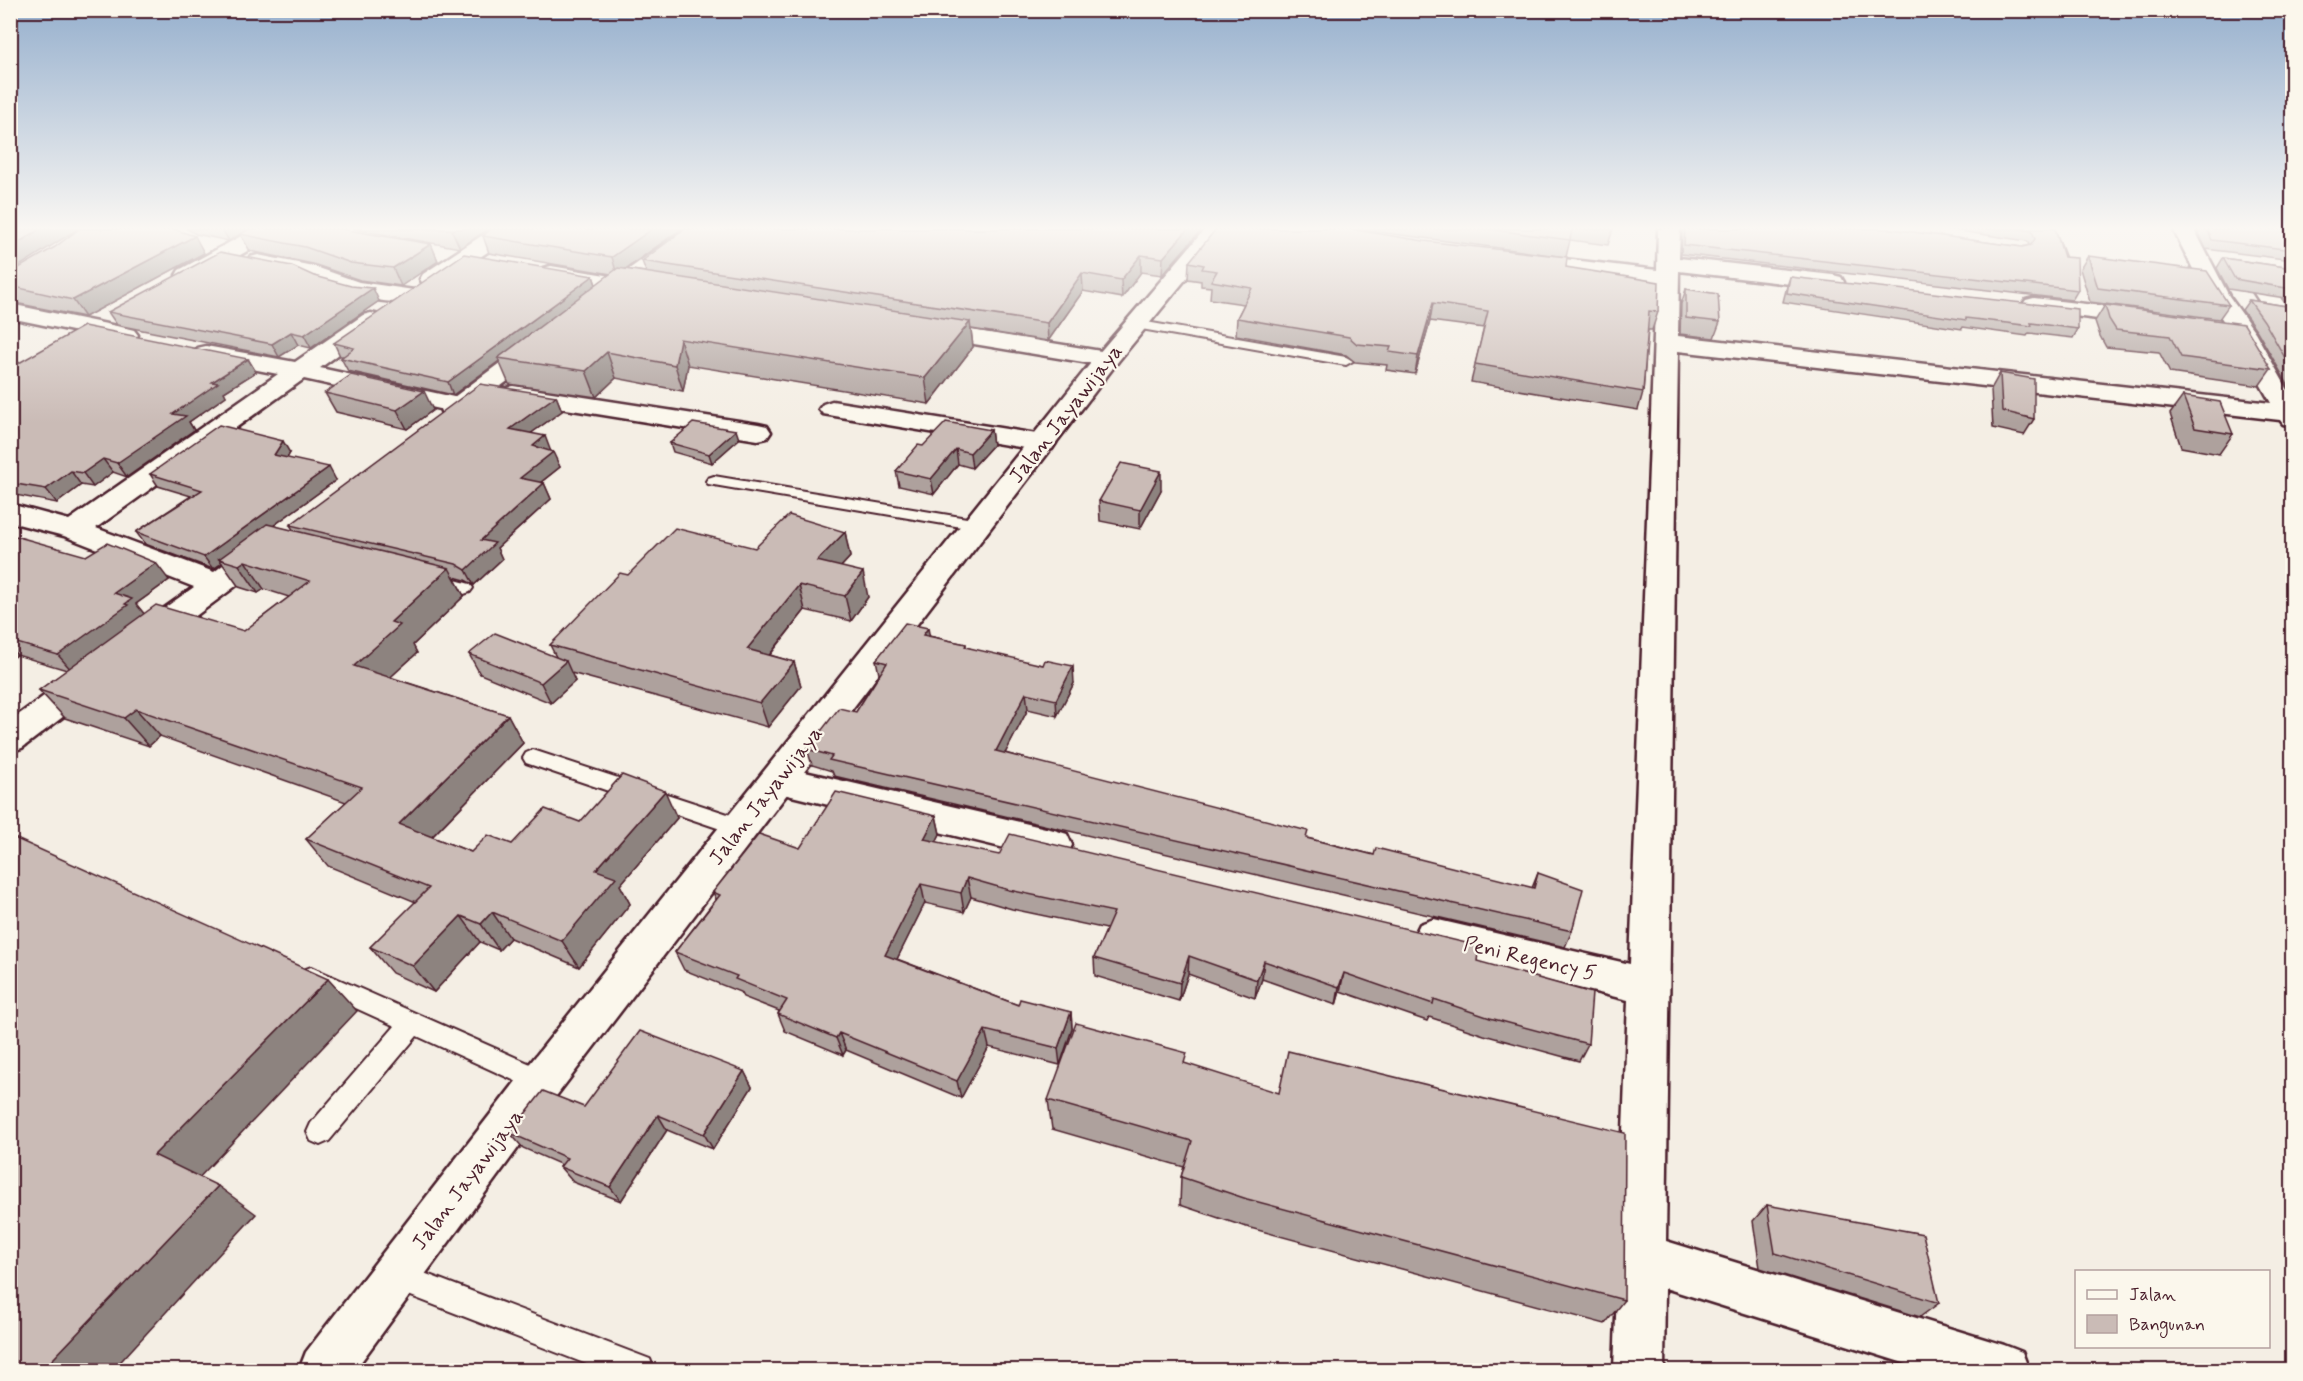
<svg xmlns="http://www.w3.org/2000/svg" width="2303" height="1381" viewBox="0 0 2303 1381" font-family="Mynerve,sans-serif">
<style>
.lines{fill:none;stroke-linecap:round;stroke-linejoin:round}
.service-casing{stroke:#4a1f2b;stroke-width:4}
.minor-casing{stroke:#4a1f2b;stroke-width:5}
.secondary-casing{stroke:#4a1f2b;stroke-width:5}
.service{fill:#fbf7ec;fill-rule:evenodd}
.minor{fill:#fbf7ec;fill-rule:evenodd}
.secondary{fill:#fbf7ec;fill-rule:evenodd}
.wall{fill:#aea19d;stroke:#4a1f2b;stroke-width:1.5}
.shaded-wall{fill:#8d837f;stroke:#4a1f2b;stroke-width:1.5}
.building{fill:#cabbb6;stroke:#4a1f2b;stroke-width:1.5}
.labels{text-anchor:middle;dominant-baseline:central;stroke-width:4.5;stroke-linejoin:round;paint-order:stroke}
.street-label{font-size:21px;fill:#4a1f2b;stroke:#fbf7ec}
</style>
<rect width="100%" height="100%" fill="#f4eee4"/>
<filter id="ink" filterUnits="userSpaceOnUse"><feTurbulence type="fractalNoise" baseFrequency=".0167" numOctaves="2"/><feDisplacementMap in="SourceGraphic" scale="12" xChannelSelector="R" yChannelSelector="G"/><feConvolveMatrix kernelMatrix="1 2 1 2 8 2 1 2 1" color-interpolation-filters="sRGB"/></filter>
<g filter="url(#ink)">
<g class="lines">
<defs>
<g id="service">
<polygon points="1135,320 1346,357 1353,361 1346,365 1130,327 1128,324"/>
<polygon points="714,476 979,520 985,521 988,525 985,529 979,530 708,484 706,481 708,478"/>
<polygon points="433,574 470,584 473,588 470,592 464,594 427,584 424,580 427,576"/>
<polygon points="533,750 749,821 752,827 749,833 741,836 526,763 523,758 526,753"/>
<polygon points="311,967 551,1073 555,1081 551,1089 542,1093 533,1089 417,1036 329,1141 320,1145 311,1141 307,1132 311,1123 395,1026 303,984 299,977 303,970"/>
<polygon points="395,1262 650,1359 654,1370 602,1370 385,1286 381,1276 385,1266"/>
</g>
<g id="minor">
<polygon points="254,229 280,229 278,234 195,280 187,282 179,280 176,275 179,270"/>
<polygon points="492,229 517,229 515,234 439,284 431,286 423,284 420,279 423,274"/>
<polygon points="685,229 709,229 630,289 622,291 551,280 543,278 540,273 543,268 551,266 618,277"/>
<polygon points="1658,229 1680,229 1679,258 1833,275 1841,277 1844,282 1841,287 1833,289 1679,271 1678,336 2271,403 2231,332 2207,297 2173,229 2194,229 2229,296 2255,332 2292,397 2292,426 2283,424 2280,420 1678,351 1666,1241 2004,1345 2022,1352 2029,1370 1926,1370 1665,1288 1664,1370 1614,1370 1628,1000 1434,953 1420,948 1414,936 1420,924 1434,919 1630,964 1656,283 1522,268 1514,266 1511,261 1514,256 1522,254 1657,270"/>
<path d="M 258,255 L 313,266 L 359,282 L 414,290 L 417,295 L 414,300 C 382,308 331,288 301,277 C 285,272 267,271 250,267 L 247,262 L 250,257 Z"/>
<polygon points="2261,280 2292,284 2292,298 2279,296 2285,305 2281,310 2273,312 2265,310 2250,287 2253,282"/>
<polygon points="2034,298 2146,311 2154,313 2158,318 2154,323 2146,325 2026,310 2022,305 2026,300"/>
<polygon points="10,304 126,328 134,330 138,335 134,340 126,342 10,318"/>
<path d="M 371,313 L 379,315 L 383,320 L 379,325 L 320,368 L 454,397 L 531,340 L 540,338 L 549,340 L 552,345 L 549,350 L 461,416 L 452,419 L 443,416 L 440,409 L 304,379 L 96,528 L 214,572 C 232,559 253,536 276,542 L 281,549 L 276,556 L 154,647 L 143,650 L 132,647 L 127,639 L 132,631 L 194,587 L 64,536 L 10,522 L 10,504 L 69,520 L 278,374 L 197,358 L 194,353 L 197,348 L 206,346 L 295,362 L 363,315 Z"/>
<polygon points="928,323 1107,352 1116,354 1119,359 1116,364 1107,366 920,335 916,330 920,325"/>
<polygon points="513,386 758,424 767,426 771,432 767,438 758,440 504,399 500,394 504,389"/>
<polygon points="832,401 1043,435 1052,437 1056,443 1052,449 1043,451 823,414 819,409 823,404"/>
<polygon points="90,667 102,671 106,679 102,687 22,748 10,752 10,721 78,671"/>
<polygon points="779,766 1054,830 1067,834 1072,845 1067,856 1054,860 767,790 761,780 767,770"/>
</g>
<polygon id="secondary" points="1205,229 1227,229 1116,364 557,1095 355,1370 299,1370 306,1352 527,1067 1098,354"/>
</defs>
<use href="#service" class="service-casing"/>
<use href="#minor" class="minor-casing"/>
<use href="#secondary" class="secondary-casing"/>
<use href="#service" class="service"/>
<use href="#minor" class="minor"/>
<use href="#secondary" class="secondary"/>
</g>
<g class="wall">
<polygon points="187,229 249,229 229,241 196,234"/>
<polygon points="353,229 488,229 460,248"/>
<polygon points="681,229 625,269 646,272 642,261 1202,229 1162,275 1141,272 1122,298 1083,291 1048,341 971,329 973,347 929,404 688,365 683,391 616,378 596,397 509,384 499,361 453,395 348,371 341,358 343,356 340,356 334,343 593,276 596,285 611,274 489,253 483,236"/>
<polygon points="1356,229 1613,229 1608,245 1570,240 1566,257"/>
<polygon points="1682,229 1891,229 2022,247 2029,245 2027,241 1946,229 2055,229 2078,290 2072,300 1681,254"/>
<polygon points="2197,229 2292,229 2292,260 2206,249"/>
<polygon points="240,234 431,244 438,261 401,286 360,280 313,264 250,251"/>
<polygon points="204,253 85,317 10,302 10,273"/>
<polygon points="2088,256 2229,305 2219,319 2090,302 2080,269"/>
<polygon points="2223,258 2292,268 2292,299 2228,289 2217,268"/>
<polygon points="1189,262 1566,267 1658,312 1652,330 1648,330 1643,392 1638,410 1471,382 1484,328 1430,321 1415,374 1386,370 1387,365 1355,362 1346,355 1236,335 1237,318 1244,304 1210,299 1211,287 1201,286 1201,281 1188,279"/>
<polygon points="314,276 379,301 311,348 298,345 279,357 117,325 108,312"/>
<polygon points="1790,277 2078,329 2073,338 2029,333 2027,336 1963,327 1962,329 1783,302 1787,286"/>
<polygon points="1686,289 1720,322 1714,338 1680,334 1681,304"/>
<polygon points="2249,300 2292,307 2292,390 2291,390 2257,331 2242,310"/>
<polygon points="2105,305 2271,369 2259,386 2170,373 2159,352 2106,347 2100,336 2095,321"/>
<polygon points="248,359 256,372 224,392 226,396 189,422 194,430 127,477 113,472 93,487 81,485 57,503 10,494 10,368"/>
<polygon points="2000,373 2034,419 2024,435 1993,428 1991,389"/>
<polygon points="325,393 433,410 407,429 336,412"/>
<polygon points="556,396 562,411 531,433 551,451 560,467 540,483 544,483 551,499 497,548 502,559 474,585 465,580 454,577 464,596 413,645 417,653 390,677 508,715 523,743 432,837 471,852 512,844 580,822 677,818 620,885 630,904 579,967 510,938 499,950 480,942 434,992 392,973 370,947 416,902 328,866 306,839 346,802 160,736 149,746 65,718 39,690 67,670 17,655 10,660 10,539 169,580 136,604 144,614 244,631 289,597 264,589 258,593 239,587 222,563 213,569 145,544 136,532 191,496 158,486 150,474 290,453 287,458 336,480 273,526 294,531 290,525"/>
<polygon points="2183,396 2233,434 2219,454 2181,447 2170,414"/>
<polygon points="991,430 993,445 972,468 958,464 934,494 899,486 896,471 923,446"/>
<polygon points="739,439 712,463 673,452 670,443"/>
<polygon points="1161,490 1140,529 1100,521 1099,501"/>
<polygon points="845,532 850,557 841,567 868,597 851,621 805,610 770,655 794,662 801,686 768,727 571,673 575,681 551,703 480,674 469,654 556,657 550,645 628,575 755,548"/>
<polygon points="929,636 966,644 966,647 1074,683 1057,716 1028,709 1005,753 1307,838 1374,855 1532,888 1538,873 1572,931 1565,947 834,776 832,771 812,765 807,749 856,712 879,674 876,660"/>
<polygon points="936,816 940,834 936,842 1477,961 1588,1044 1579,1061 1484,1035 1429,1017 1427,1021 1340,991 1336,1005 1262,979 1255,998 1188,974 1179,1001 1095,976 1094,958 1107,929 1012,909 971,897 964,912 925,903 897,959 1018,1005 1071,1012 1072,1029 1060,1065 989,1047 961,1098 846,1050 843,1055 785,1031 778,1014 779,1011 743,997 740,992 684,970 675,952 716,899 713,892 800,848"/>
<polygon points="1186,1064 1624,1300 1605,1324 1243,1226 1180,1205 1181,1177 1184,1167 1052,1129 1048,1100"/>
<polygon points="744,1071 752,1087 713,1149 667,1130 621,1201 573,1182 560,1167 562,1165 523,1148 510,1133 584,1107"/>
<polygon points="1767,1205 1939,1303 1920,1317 1760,1268 1753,1221"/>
</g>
<g class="shaded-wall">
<polygon points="40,229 78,229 10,272 10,248"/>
<polygon points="222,229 249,229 229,241"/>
<polygon points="455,229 488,229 460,248 452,231"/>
<polygon points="652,229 681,229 617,275 612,257"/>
<polygon points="1188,229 1202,229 1162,275 1163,258"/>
<polygon points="195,236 204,253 85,317 73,300"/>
<polygon points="431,244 438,261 401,286 393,268"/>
<polygon points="1141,255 1141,272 1122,298 1121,280"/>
<polygon points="1082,273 1083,291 1048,341 1047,323"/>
<polygon points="593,276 597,288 498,358 499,361 453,395 448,382"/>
<polygon points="373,288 379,301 311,348 304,335"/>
<polygon points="1433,303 1430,321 1415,374 1418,356"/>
<polygon points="970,322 973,347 929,404 925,378"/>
<polygon points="291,332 298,345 279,357 272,344"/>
<polygon points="680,339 688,365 683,391 675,365"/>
<polygon points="607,352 616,378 596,397 586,371"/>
<polygon points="248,359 256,372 224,392 226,396 189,422 194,430 127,477 117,463 173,414 212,382"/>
<polygon points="424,391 433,410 407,429 397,410"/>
<polygon points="556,396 562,411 516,444 510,429"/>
<polygon points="736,430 739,439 712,463 709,454"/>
<polygon points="991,430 993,445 972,468 970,453"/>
<polygon points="545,436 551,452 533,446"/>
<polygon points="283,441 290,453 281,467 274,455"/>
<polygon points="956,449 958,464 934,494 931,479"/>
<polygon points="553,452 560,467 527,493 520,478"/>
<polygon points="103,459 113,472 93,487 83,473"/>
<polygon points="329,467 336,480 225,561 219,559 222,563 213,569 204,557"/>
<polygon points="71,471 81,485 57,503 46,489"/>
<polygon points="1161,471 1161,490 1140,529 1140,510"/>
<polygon points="544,483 551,499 497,548 502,559 474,585 466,570 481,540"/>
<polygon points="845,532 850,557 823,586 817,561"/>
<polygon points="245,561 264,589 258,593 239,565"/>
<polygon points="156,563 169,580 136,604 146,616 73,672 58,655 114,593"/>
<polygon points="449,568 464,596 413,645 417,653 372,694 354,666 391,622"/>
<polygon points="863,572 868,597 851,621 845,596"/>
<polygon points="799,585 805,610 755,673 747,649"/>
<polygon points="928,628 931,644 923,635"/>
<polygon points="10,648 17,655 10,660"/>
<polygon points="566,661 575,681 551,703 541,683"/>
<polygon points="794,662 801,686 768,727 760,703"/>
<polygon points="1073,666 1074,683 1057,716 1056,700"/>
<polygon points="1026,693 1028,709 998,767 996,751"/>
<polygon points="136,709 160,736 149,746 124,718"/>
<polygon points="508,715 523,743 418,851 399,824"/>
<polygon points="665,791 677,818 620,885 630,904 579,967 562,941 596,870"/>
<polygon points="936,816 940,834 928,858 924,839"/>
<polygon points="967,878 971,897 964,912 961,893"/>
<polygon points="921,884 925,903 890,973 885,955"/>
<polygon points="492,912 510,938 499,950 481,924"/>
<polygon points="461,916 480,942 434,992 413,966"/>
<polygon points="1189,956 1188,974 1179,1001 1180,983"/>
<polygon points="1264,961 1262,979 1255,998 1257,980"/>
<polygon points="1344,973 1340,991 1336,1005 1339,987"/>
<polygon points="328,979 357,1011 193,1184 154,1155"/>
<polygon points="1071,1012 1072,1029 1060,1065 1058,1048"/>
<polygon points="985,1030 989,1047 961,1098 957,1081"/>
<polygon points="839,1033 846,1050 843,1055 836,1038"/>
<polygon points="744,1071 752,1087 713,1149 704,1134"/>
<polygon points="658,1115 667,1130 621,1201 610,1187"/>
<polygon points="218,1186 256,1214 112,1371 67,1371 51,1361"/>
</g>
<g class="building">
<polygon points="10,229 40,229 10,248"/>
<polygon points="79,229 173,229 195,236 73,300 10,286 10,273 55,247"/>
<polygon points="250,229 341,229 431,244 393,268 351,263 305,247 240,234"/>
<polygon points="491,229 652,229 612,257 483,236"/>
<polygon points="685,229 1188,229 1163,258 1141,255 1121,280 1082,273 1047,323 642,261"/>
<polygon points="1216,229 1349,229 1424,241 1567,257 1566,267 1659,282 1658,312 1649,311 1643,392 1475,364 1488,311 1433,303 1418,356 1389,352 1391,347 1357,344 1349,337 1237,318 1252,288 1211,281 1217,271 1202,269 1204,265 1189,262"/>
<polygon points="1488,229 1572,229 1570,240"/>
<polygon points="1685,229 1891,229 2022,247 2031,245 2035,239 2032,231 2017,229 2055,229 2064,257 2077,258 2078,290 1684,245"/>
<polygon points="2207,229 2292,229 2292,250 2212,240"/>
<polygon points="220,252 292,266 314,276 351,286 373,288 304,335 291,332 272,344 108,312"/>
<polygon points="464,254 593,276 448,382 341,358 354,348 334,343"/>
<polygon points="2088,256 2207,271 2229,305 2098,288"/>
<polygon points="2223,258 2292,268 2292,289 2235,279"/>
<polygon points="618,268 970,322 925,378 680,339 675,365 607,352 586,371 498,358"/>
<polygon points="1790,277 2078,309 2078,329 2031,323 2032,326 1966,318 1966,320 1787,293"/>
<polygon points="1686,289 1718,294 1720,322 1686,318"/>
<polygon points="2249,300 2292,307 2292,370 2264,321"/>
<polygon points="2105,305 2244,324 2271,369 2181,357 2170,336 2116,330 2109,319"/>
<polygon points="84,326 248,359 212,382 218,383 173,414 186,416 117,463 103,459 83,473 71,471 46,489 10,483 10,368"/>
<polygon points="2000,373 2034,379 2034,419 2002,411"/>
<polygon points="351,375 424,391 397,410 325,393"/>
<polygon points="480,384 556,396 510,429 545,436 533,446 553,452 520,478 544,483 481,540 495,543 466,570 456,564 290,525"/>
<polygon points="2183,396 2220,402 2233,434 2195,428"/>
<polygon points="946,422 991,430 970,453 956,449 931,479 896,471 918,445 923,446"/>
<polygon points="693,423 736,430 709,454 670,443"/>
<polygon points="219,425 283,441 274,455 329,467 204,557 136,532 202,490 150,474"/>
<polygon points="1121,463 1161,471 1140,510 1099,501"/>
<polygon points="789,515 845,532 817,561 863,572 845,596 799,585 747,649 794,662 760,703 550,645 620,573 628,575 675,528 755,548"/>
<polygon points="267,524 449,568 391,622 400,625 354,666 508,715 399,824 471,852 488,835 512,844 545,809 580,822 622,775 665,791 596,870 616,877 562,941 492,912 481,924 461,916 413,966 370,947 429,888 306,839 362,787 136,709 124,718 39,690 156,605 244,631 310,581 245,561 239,565 219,559"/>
<polygon points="15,536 86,556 107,543 156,563 114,593 132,599 125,604 128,605 58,655 10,641 10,539"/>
<polygon points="905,623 928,628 923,635 966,644 965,647 1043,665 1045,660 1073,666 1056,700 1026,693 996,751 1308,831 1306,838 1374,855 1376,848 1534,888 1538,873 1583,889 1572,931 829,760 832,756 807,749 839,708 856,712 887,663 876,660"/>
<polygon points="495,633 566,661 541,683 469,654"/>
<polygon points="836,792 936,816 924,839 999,855 1010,834 1479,946 1477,961 1592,993 1588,1044 1490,1018 1434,999 1433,1004 1344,973 1339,987 1264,961 1257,980 1189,956 1180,983 1094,958 1114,912 1009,890 967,878 961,893 921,884 885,955 1018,1005 1020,999 1071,1012 1058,1048 985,1030 957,1081 839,1033 836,1038 778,1014 787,1000 735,979 737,976 675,952 720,895 713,892 759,834 800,848"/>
<polygon points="10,836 328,979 154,1155 218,1186 51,1361 67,1371 10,1371"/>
<polygon points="1076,1023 1187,1053 1184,1063 1279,1093 1288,1051 1625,1133 1624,1300 1247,1199 1181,1177 1192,1141 1048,1100"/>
<polygon points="640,1031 744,1071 704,1134 658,1115 610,1187 560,1167 567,1158 510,1133 543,1091 584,1107"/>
<polygon points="1767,1205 1923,1234 1939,1303 1775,1253"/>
</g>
</g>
<linearGradient id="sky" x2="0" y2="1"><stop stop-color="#95afcd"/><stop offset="0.54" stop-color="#faf7f3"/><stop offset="1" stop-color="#faf7f3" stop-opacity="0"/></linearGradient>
<rect width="2303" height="423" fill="url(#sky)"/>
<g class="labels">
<g class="street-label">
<text transform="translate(1066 414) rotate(-52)">Jalan Jayawijaya</text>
<text transform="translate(766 796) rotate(-52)">Jalan Jayawijaya</text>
<text transform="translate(1530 959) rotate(13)">Peni Regency 5</text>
<text transform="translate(468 1180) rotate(-53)">Jalan Jayawijaya</text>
</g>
</g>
<rect width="2303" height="1381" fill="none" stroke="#fbf7ec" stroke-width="36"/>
<rect x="18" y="18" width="2267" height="1345" fill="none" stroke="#4a1f2b" stroke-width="2" filter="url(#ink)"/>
<rect x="2075" y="1270" width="195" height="78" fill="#fbf7ec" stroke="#b4a19f" stroke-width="1.5"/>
<rect x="2087" y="1290" width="30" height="9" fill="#fbf7ec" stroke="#b4a19f" stroke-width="1.5"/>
<text x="2129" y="1300" font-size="18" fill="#4a1f2b">Jalan</text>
<rect x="2087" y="1315" width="30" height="18" fill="#cabbb6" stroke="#b4a19f" stroke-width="1.5"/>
<text x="2129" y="1330" font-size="18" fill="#4a1f2b">Bangunan</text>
</svg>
